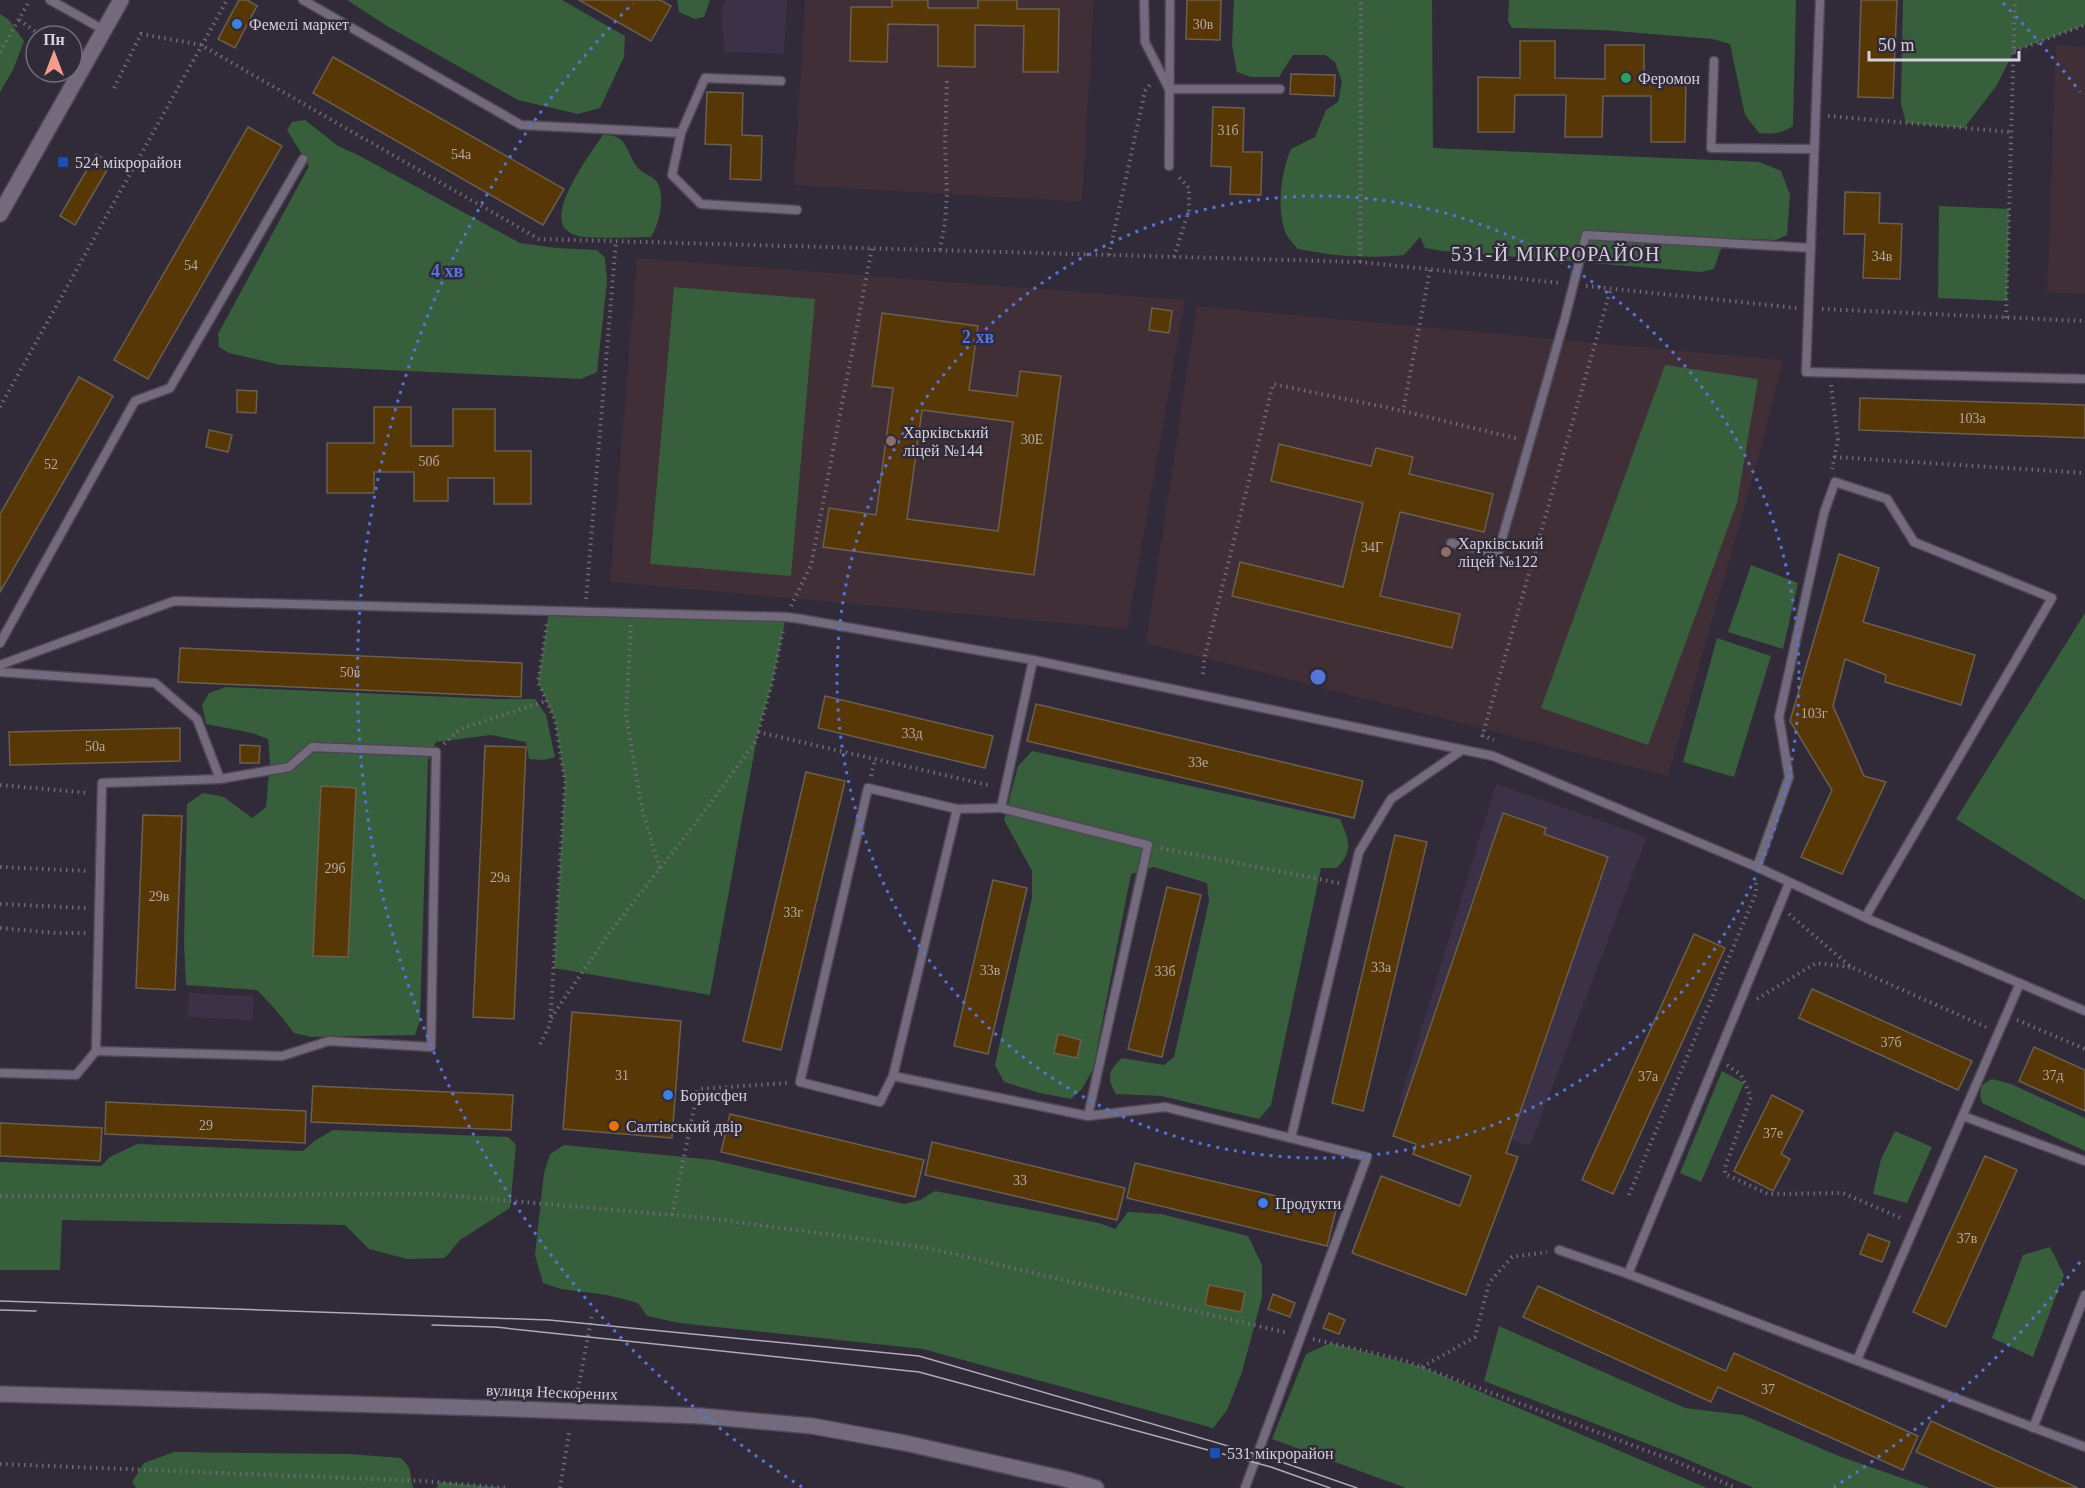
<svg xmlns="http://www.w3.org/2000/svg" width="2085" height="1488" viewBox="0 0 2085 1488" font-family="'Times New Roman',serif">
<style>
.built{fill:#3b3247}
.education{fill:#412f37}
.green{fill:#375f3b}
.building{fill:#563705;stroke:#6b5f4f;stroke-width:1.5;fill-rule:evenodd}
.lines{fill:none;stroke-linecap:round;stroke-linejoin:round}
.service-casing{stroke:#4e4754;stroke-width:11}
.secondary-casing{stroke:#4e4754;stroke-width:18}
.path{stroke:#706a77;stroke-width:4;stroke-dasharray:1.5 4.5;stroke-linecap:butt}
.service{stroke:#736b7d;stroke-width:8}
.secondary{stroke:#736b7d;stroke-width:15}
.tram{stroke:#b1abb6;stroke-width:1.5}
.ring{fill:none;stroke:#5475d9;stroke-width:3;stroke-dasharray:3 6}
.shop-dot{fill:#3f7fe0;stroke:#312a39;stroke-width:2}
.leisure-dot{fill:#2e9e5b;stroke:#312a39;stroke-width:2}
.transit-dot{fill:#1a4fb4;stroke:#312a39;stroke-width:2}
.education-dot{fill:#8d6e63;stroke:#312a39;stroke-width:2}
.food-dot{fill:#e8710a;stroke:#312a39;stroke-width:2}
.labels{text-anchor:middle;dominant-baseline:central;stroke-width:5;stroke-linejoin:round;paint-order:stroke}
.number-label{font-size:14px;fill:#b5aaa5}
.poi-label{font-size:16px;fill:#d5d0da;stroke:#312a39;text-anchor:start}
.street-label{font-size:16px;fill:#d5d0da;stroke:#312a39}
.quarter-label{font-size:20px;letter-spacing:1.5px;fill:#d4cce0;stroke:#312a39}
.centre{fill:#5475d9;stroke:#312a39;stroke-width:3}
.ring-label{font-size:18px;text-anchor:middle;font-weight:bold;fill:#5475d9;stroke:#312a39;stroke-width:5;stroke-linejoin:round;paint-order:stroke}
</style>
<rect width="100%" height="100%" fill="#312a39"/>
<g class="built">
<polygon points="725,0 787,0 784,54 724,52 721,9"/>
<polygon points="1496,784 1647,837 1530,1146 1399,1103"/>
<polygon points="189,993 254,996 253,1020 187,1017"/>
</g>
<g class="education">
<polygon points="805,0 1094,0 1082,202 794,185"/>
<polygon points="2056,45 2085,47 2085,294 2047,292"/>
<polygon points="637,258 1185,300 1127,629 610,582"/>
<polygon points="1197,306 1783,360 1757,462 1668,776 1146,643"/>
</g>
<g class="green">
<polygon points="347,0 562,0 625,36 624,57 600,108 578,114 518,100 387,26"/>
<polygon points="677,0 710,0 704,17 695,19 679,12"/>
<path d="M 1234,0 L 1432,0 L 1433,148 L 1760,162 L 1781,171 L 1790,195 L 1787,235 L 1776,240 L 1728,238 L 1720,251 L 1714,269 L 1701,272 L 1443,251 L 1425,248 L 1420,237 L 1404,255 C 1367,259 1333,256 1298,249 C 1294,245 1289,239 1286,234 C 1276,210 1281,172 1291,149 L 1315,137 L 1326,110 L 1338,102 L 1342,82 L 1335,62 L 1325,55 L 1293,55 L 1279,77 L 1251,77 L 1237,72 L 1232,45 Z"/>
<path d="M 1796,0 L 1793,126 C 1781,134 1773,134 1759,133 L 1745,115 L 1730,44 L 1713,39 L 1603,30 L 1512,28 L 1508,21 L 1509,0 Z"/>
<polygon points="1903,0 2085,0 2085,25 2014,51 1997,85 1964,128 1906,123 1901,104"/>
<polygon points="0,14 8,19 24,41 13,70 0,92"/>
<polygon points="305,120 338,146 358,155 520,243 556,248 597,250 605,258 607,282 597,372 581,379 281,365 229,353 219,347 218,334 309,166 287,130 292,122"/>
<path d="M 603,135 C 629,134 625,152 638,168 C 643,174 653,176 657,182 C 666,196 659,225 651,237 C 634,237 588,240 575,235 C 570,233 563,229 562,223 C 556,199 590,154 603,135 Z"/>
<polygon points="1939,206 2009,209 2007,301 1938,298"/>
<polygon points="674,287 815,299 791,576 650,564"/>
<polygon points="1665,365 1758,379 1737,503 1648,745 1541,708"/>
<polygon points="1751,565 1798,583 1783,649 1728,632"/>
<polygon points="549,611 786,617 773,680 758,732 710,995 554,968 565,782 555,720 538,682"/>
<polygon points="2085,613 2085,900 1956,819"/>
<polygon points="1717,638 1771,656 1734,777 1683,762"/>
<polygon points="226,687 495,699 535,699 546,715 555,757 544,760 529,759 526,742 491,735 436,742 428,760 420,1020 415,1035 311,1037 294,1033 275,1009 257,990 186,985 184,943 187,804 203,793 224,797 252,818 266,807 270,761 268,739 252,733 206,724 202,705 209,693"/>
<path d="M 1032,751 L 1340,819 C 1349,841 1354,849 1337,868 L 1321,868 L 1271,1105 L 1259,1119 L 1161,1096 L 1116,1094 C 1106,1078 1108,1071 1122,1058 L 1164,1065 L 1174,1057 L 1209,901 L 1207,883 L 1154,867 L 1131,874 L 1093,1069 L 1082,1089 L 1071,1099 L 1040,1093 L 1004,1082 L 995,1065 L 1032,898 L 1032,871 L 1004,820 L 1018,766 Z"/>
<polygon points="1722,1071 1744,1083 1701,1182 1680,1173"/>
<polygon points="1992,1079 2011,1084 2085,1118 2085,1151 1982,1103 1980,1095 1982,1085"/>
<polygon points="333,1130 508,1137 516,1145 510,1208 460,1240 445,1258 407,1259 369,1249 345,1225 62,1220 60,1270 0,1270 0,1162 101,1166 110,1157 137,1144 303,1151 316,1140"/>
<polygon points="1895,1131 1932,1147 1907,1203 1873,1194 1881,1159"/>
<polygon points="564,1145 713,1160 904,1204 920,1200 935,1191 1099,1223 1115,1229 1128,1212 1161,1214 1248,1236 1262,1265 1262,1297 1242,1372 1227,1410 1213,1428 923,1349 679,1323 647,1316 638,1303 607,1295 561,1289 543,1283 535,1255 544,1173 550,1154"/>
<polygon points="2050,1247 2064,1275 2033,1357 1992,1338 2023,1255"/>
<polygon points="1499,1326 1685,1408 1743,1415 1839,1456 1930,1488 1754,1488 1679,1456 1484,1381"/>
<polygon points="1330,1343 1422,1367 1707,1488 1406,1488 1272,1439 1306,1354"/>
<polygon points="174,1452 349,1454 401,1458 409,1467 413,1488 136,1488 132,1482 144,1463"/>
<polygon points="439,1482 505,1488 437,1488"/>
</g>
<g class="building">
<polygon points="239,0 247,0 257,6 235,48 218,39"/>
<polygon points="579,0 660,0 671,6 651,41"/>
<polygon points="892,0 928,0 928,8 978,8 978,0 1017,0 1017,9 1059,9 1058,72 1023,72 1024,26 975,25 975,67 938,66 938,25 888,24 887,62 850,61 851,7 892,7"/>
<polygon points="1187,0 1221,0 1220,40 1186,39"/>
<polygon points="1861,0 1897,0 1893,98 1858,97"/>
<polygon points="1520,41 1555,41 1555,78 1605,79 1605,45 1644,45 1644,79 1686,80 1685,142 1651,142 1651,96 1603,96 1602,137 1565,137 1566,95 1515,95 1514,132 1478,132 1478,77 1520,78"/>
<polygon points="333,57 564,189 543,225 313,93"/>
<polygon points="1291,74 1335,75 1334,96 1290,94"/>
<polygon points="707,92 743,93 742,135 762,136 761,180 730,179 731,145 705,144"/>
<polygon points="1213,107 1244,108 1243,152 1262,152 1261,195 1230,194 1231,167 1211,166"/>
<polygon points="248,127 282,146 148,379 114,360"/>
<polygon points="96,154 111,163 75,225 60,216"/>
<polygon points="1845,192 1880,193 1879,223 1902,224 1900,279 1863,278 1865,234 1844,234"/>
<polygon points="1152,308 1172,311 1169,333 1149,330"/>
<path d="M 882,313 L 978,326 L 969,390 L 1017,396 L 1020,371 L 1061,376 L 1034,575 L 823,547 L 829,508 L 876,515 L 893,388 L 872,386 ZM 922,410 L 1013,422 L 998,531 L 907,519 Z"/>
<polygon points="79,377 113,396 0,592 0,514"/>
<polygon points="237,390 257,391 256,413 237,412"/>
<polygon points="1860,398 2085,405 2085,438 1859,430"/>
<polygon points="374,407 411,407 411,446 453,446 453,409 495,409 495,451 531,451 531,504 494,504 494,478 448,478 448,501 414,501 414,472 374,472 374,493 327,493 327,443 374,443"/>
<polygon points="209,430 232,435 228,452 206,447"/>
<polygon points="1279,444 1371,466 1376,448 1413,457 1409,474 1493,494 1484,532 1400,512 1380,596 1460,614 1452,648 1232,596 1240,562 1343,587 1363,503 1271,481"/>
<polygon points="1839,554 1879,568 1863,622 1975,655 1961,705 1885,682 1886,675 1845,659 1833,706 1864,776 1886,782 1842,874 1801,857 1832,790 1790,721"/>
<polygon points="180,648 522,663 521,697 178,682"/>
<polygon points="825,696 993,736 985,768 818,728"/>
<polygon points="1036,704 1363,781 1354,818 1027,741"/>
<polygon points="180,728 180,761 10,765 9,732"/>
<polygon points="240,745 260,746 259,763 240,763"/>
<polygon points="485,746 526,747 514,1019 473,1017"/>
<polygon points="806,772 845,781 781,1050 743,1041"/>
<polygon points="321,786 356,788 348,957 313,956"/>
<polygon points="1503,813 1546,828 1544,834 1608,857 1506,1153 1518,1157 1466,1295 1352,1253 1381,1176 1460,1206 1471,1176 1413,1154 1416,1144 1393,1136"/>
<polygon points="143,815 182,816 175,990 136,988"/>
<polygon points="1395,835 1427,842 1363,1111 1332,1103"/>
<polygon points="993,880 1027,888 988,1054 954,1046"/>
<polygon points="1167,887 1201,895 1162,1057 1128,1049"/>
<polygon points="1694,934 1725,948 1613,1194 1582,1180"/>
<polygon points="1812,989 1972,1061 1958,1090 1799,1018"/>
<polygon points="572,1012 681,1021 672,1138 563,1129"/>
<polygon points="1058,1034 1081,1040 1077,1058 1054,1053"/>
<polygon points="2034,1047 2085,1070 2085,1111 2019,1081"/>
<polygon points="313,1086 513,1095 511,1130 311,1122"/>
<polygon points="1772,1095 1803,1111 1781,1154 1790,1159 1773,1191 1734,1171"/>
<polygon points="106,1102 306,1111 305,1143 105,1134"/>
<polygon points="730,1114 924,1160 915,1197 721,1152"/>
<polygon points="0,1123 102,1128 100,1161 0,1156"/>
<polygon points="932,1142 1125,1188 1117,1220 925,1175"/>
<polygon points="1985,1156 2017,1170 1946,1327 1913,1312"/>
<polygon points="1135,1163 1336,1210 1327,1246 1127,1198"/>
<polygon points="1868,1234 1890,1242 1882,1262 1860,1254"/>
<polygon points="1209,1285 1245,1292 1241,1312 1205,1305"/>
<polygon points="1538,1286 1726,1371 1734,1353 1918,1436 1903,1470 1718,1387 1711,1402 1523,1317"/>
<polygon points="1273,1294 1295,1303 1290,1317 1268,1309"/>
<polygon points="1329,1313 1345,1320 1339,1334 1323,1328"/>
<polygon points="1931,1421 2012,1458 2078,1488 1997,1488 1916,1452"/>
</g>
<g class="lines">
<defs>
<g id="service">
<polyline points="50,0 104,30"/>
<polyline points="303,0 521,125 681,133 672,175 701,204 797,210"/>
<polyline points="1144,0 1145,42 1169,89 1280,89"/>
<polyline points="1820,0 1806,372 2085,379"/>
<polyline points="1714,61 1711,148 1814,149"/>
<polyline points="681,133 705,78 781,81"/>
<polyline points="1169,166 1170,0"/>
<polyline points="1451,543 1498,553 1565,318 1586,235 1811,248"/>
<polyline points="0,643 135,401 170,388 303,159"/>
<polyline points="1033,660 1001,808 1148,845 1088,1116 1165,1107 1367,1157 1245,1488"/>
<polyline points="0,665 174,601 786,617 801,619 1033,660 1493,756 1757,867 1873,921 2085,1011"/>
<polyline points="0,672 155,683 197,719 220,779"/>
<polygon points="312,747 436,752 431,1047 329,1041 282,1056 96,1051 102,783 220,779 289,767"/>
<polyline points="1001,808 957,809 893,1076 1088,1116"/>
<polyline points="1757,867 1789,777 1779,717 1824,513 1835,482 1887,499 1914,542 2052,598 1866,916"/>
<polyline points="0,1073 76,1075 96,1051"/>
<polyline points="893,1076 880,1102 800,1082 868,788 957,809"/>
<polyline points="1963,1116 2085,1161"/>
<polyline points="1291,1138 1359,852 1391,799 1462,750"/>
<polyline points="1559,1250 1628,1274 2085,1447"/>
<polyline points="1628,1274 1789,883"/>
<polyline points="1857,1360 2020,983"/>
<polyline points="2033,1428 2085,1295"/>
</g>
<g id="secondary">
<polyline points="0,214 121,0"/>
<polyline points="0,1394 517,1409 701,1416 812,1426 905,1443 1065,1479 1096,1488"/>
</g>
</defs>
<use href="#service" class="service-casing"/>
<use href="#secondary" class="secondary-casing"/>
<g class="path">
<polyline points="19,20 42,36"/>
<polyline points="2014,51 2085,25"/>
<polyline points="0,52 30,0"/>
<polyline points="114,88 141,34 201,45 539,239 1360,262 1561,283"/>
<polyline points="1828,116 2011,132"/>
<polyline points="940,250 945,222 947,194 945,144 947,78"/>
<polyline points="1109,255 1145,91 1152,82"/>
<polyline points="1174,257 1189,210 1189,188 1177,175"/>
<polyline points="1360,262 1361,0"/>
<polyline points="1430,270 1403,411 1519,439"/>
<polyline points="1586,286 1797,308"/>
<polyline points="1822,309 2085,321"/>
<polyline points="2006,318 2015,0"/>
<polyline points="1831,385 1838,440 1832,469"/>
<polyline points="0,407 227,0"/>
<polyline points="1834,457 2085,473"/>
<polyline points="586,599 616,241"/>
<polyline points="791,606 811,565 872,248"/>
<polyline points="631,625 626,715 642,809 660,869"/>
<polyline points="1203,674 1204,660 1273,384 1403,411"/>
<polyline points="758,732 992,786"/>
<polyline points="1482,735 1494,740"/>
<polyline points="1482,737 1611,288"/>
<polyline points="444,744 460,729 546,701"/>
<polyline points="871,776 875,759"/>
<polyline points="0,785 89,793"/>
<polyline points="1161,848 1339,883"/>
<polyline points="0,867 87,871"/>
<polyline points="0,904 86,908"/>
<polyline points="1789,914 1851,967 1986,1027"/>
<polyline points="0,928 56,933 86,933"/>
<polyline points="1757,999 1816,963 1850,967"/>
<polyline points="551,1018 607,936 695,824 756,741 773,680 783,630"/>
<polyline points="2017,1020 2085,1049"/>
<polyline points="540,1044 550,1025 565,782 555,720 538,682 547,623"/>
<polyline points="1727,1065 1741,1075 1751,1097 1725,1167 1725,1174 1768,1194 1843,1193 1903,1219"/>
<polyline points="1629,1195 1756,893 1756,882"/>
<polyline points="0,1196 430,1194 708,1218 928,1248 1288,1333"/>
<polyline points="672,1215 698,1089 787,1083"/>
<polyline points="1313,1339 1403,1360 1672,1460 1736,1488"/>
<polyline points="1422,1367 1475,1337 1489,1283 1512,1257 1547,1252"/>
<polyline points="577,1395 592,1315"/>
<polyline points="0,1464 423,1481 508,1488"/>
<polyline points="560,1488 569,1433"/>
</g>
<use href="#service" class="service"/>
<use href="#secondary" class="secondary"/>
<g class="tram">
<polyline points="0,1301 549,1320 919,1356 1273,1459 1357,1488"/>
<polyline points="0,1310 36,1311"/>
<polyline points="432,1325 495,1327 919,1372 1271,1467 1330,1488"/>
</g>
</g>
<g class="ring">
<circle cx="1318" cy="677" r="481"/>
<path d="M2080 1262A961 961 0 0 1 1834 1487M802 1487A961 961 0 0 1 633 3M2003 3A961 961 0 0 1 2080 92"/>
</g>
<g class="shop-dot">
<circle cx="237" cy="24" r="6"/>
<circle cx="668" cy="1095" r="6"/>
<circle cx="1263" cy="1203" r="6"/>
</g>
<circle class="leisure-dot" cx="1626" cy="78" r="6"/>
<g class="transit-dot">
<rect x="57" y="156" width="12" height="12" rx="3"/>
<rect x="1209" y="1447" width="12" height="12" rx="3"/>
</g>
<g class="education-dot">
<circle cx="891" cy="441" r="6"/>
<circle cx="1446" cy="552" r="6"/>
</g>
<circle class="food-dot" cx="614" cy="1126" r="6"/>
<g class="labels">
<g class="number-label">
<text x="1203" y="24">30в</text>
<text x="1228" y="130">31б</text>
<text x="461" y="154">54а</text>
<text x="1882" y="256">34в</text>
<text x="191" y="265">54</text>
<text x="1972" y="418">103а</text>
<text x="1032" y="439">30Е</text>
<text x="429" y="461">50б</text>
<text x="51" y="464">52</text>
<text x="1372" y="547">34Г</text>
<text x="350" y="672">50в</text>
<text x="1814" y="713">103г</text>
<text x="912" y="733">33д</text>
<text x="95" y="746">50а</text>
<text x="1198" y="762">33е</text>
<text x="335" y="868">29б</text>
<text x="500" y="877">29а</text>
<text x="159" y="896">29в</text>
<text x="793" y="912">33г</text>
<text x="1381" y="967">33а</text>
<text x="990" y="970">33в</text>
<text x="1165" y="971">33б</text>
<text x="1891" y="1042">37б</text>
<text x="622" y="1075">31</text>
<text x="2053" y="1075">37д</text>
<text x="1648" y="1076">37а</text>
<text x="206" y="1125">29</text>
<text x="1773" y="1133">37е</text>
<text x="1020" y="1180">33</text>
<text x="1967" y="1238">37в</text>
<text x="1768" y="1389">37</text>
</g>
<g class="poi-label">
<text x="249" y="24">Фемелі маркет</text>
<text x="1638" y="78">Феромон</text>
<text x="75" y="162">524 мікрорайон</text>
<text x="903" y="432">Харківський<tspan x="903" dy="18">ліцей №144</tspan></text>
<text x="1458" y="543">Харківський<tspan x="1458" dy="18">ліцей №122</tspan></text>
<text x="680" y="1095">Борисфен</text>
<text x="626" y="1126">Салтівський двір</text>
<text x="1275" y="1203">Продукти</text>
<text x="1227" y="1453">531 мікрорайон</text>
</g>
<g class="street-label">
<text transform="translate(552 1392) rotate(2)">вулиця Нескорених</text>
</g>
<g class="quarter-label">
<text x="1556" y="254">531-Й МІКРОРАЙОН</text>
</g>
</g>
<circle cx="1318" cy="677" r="9" class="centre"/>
<g class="ring-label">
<text x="447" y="277">4 хв</text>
<text x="978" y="343">2 хв</text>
</g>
<g transform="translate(54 54)"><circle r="28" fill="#312a39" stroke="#736c79" stroke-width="1.5"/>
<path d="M0-4.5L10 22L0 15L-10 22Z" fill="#f49d8b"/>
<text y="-9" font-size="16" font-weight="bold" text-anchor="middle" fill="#d5d0da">Пн</text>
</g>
<path d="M1869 51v9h150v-9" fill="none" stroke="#d5d0da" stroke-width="3"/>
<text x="1878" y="51" font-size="18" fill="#d5d0da" stroke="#312a39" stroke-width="4.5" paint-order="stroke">50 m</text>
</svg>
